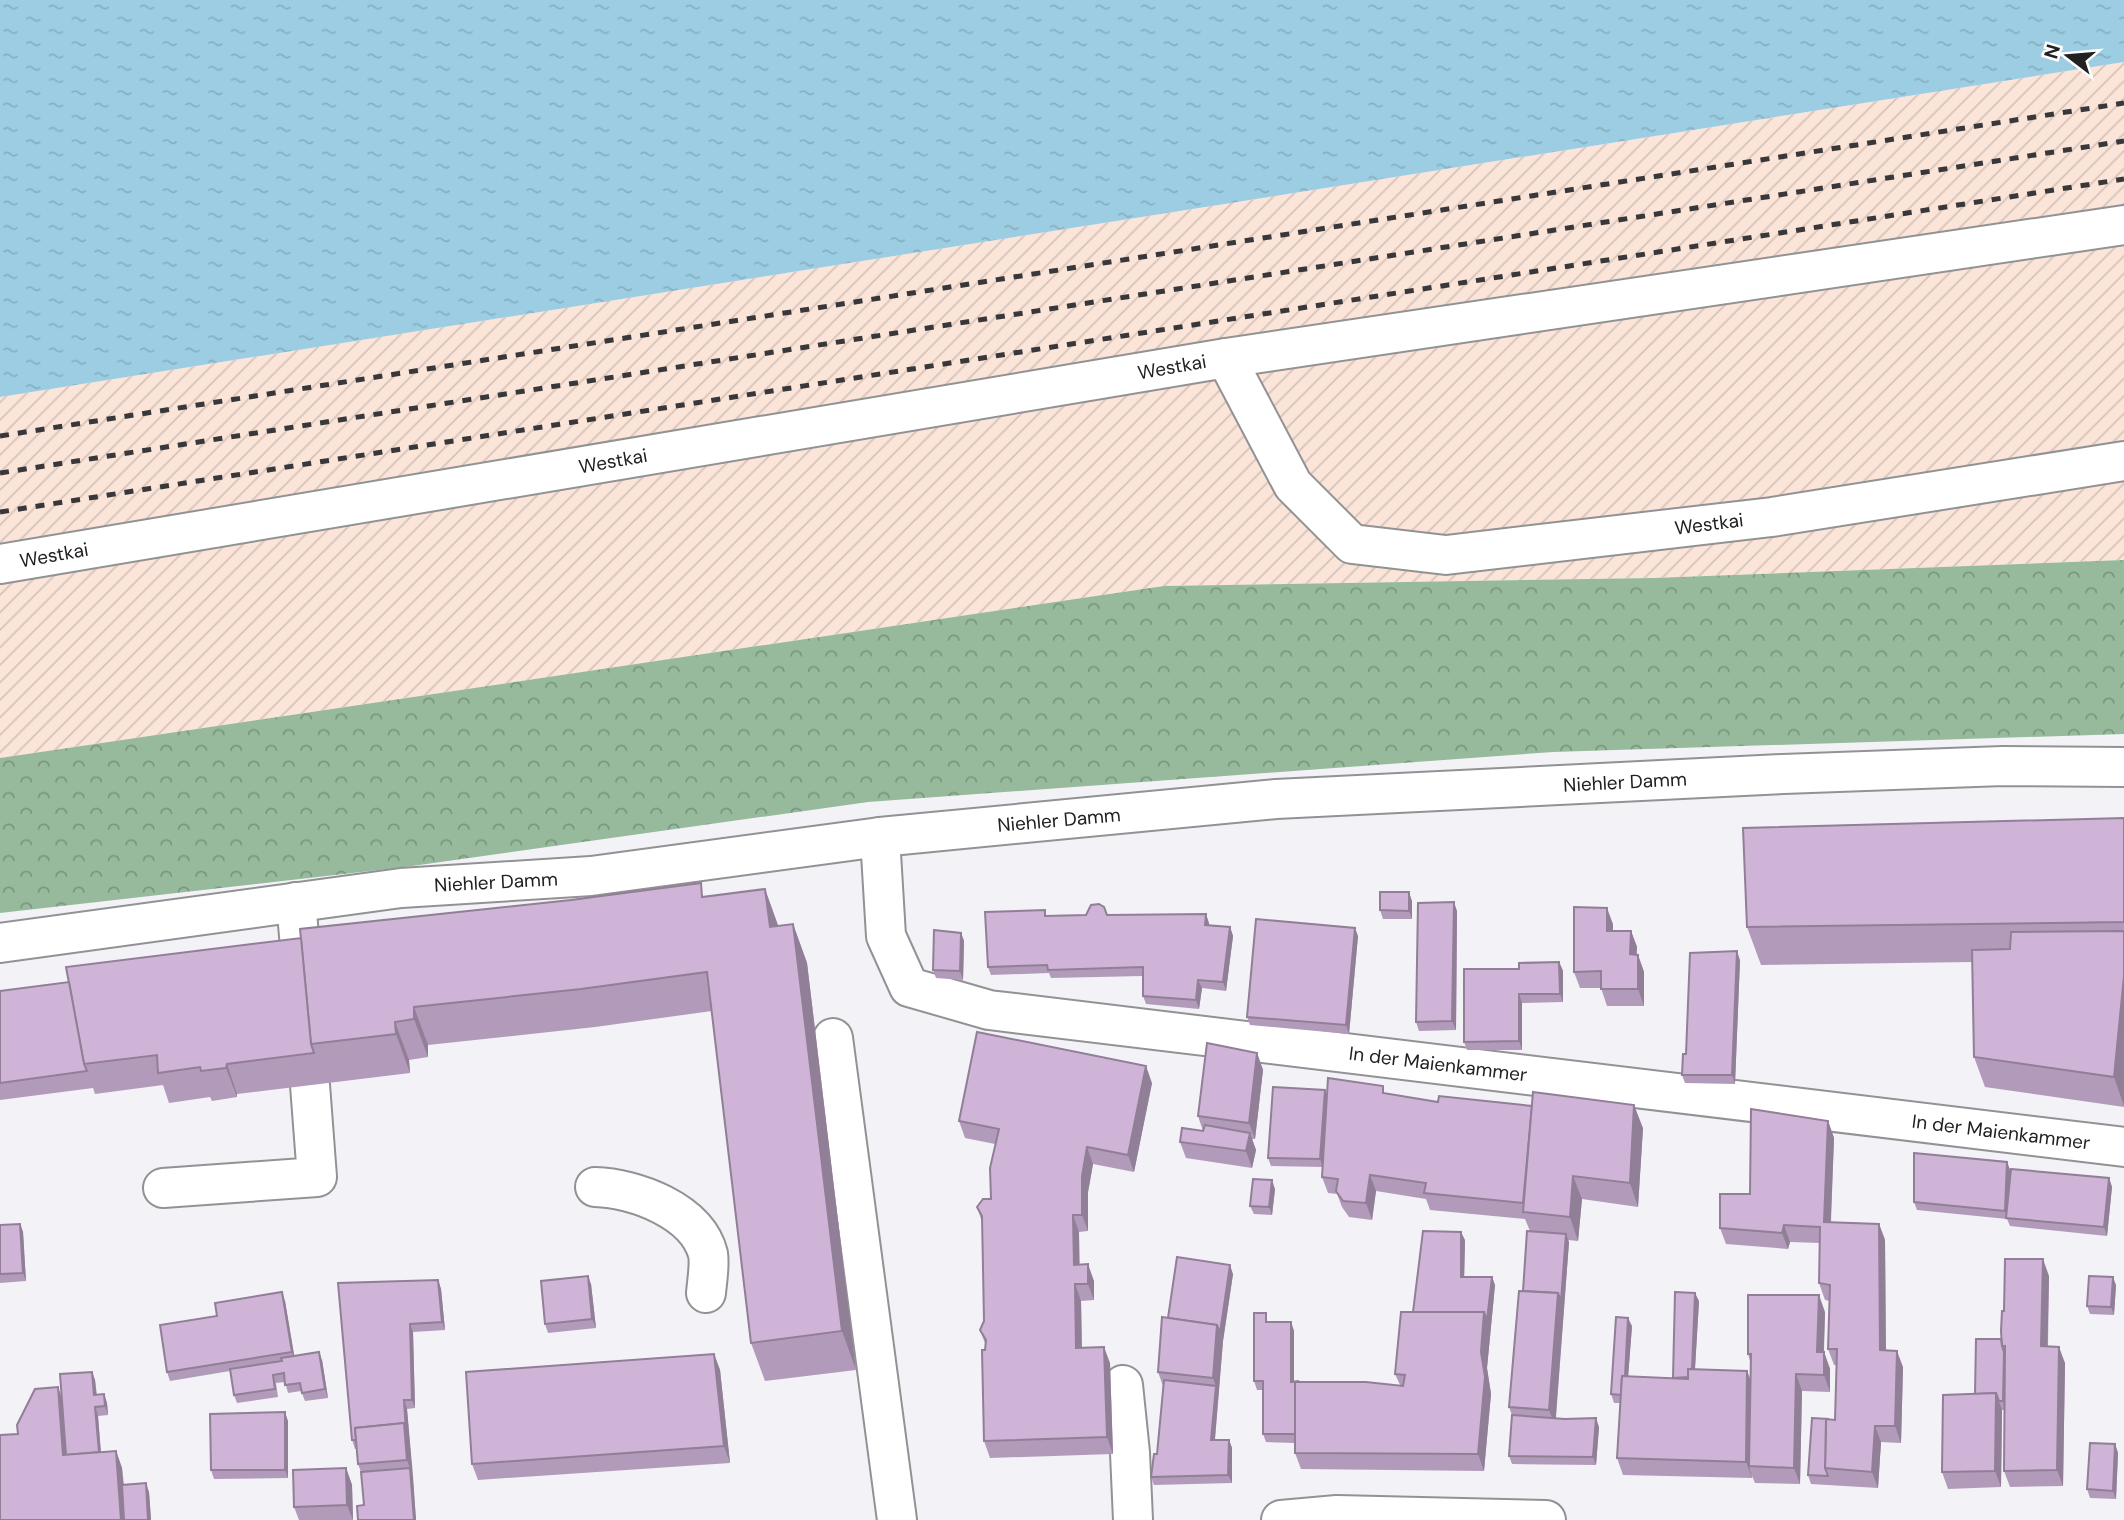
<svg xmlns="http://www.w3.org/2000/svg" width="2124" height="1520" viewBox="0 0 2124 1520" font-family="'DM Sans',sans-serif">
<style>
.industrial{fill:url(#industrial-furrows)}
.forest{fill:url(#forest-crowns)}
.water{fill:url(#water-ripples)}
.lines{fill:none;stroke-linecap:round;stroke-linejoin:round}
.minor-casing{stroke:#929295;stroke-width:42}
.minor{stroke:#fff;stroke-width:38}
.rail{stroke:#383739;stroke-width:5;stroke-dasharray:9 9;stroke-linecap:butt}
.wall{fill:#b29bba}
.shaded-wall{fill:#917e97}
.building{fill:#cfb4d8;stroke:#917e97;stroke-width:2}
.labels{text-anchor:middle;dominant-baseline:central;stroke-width:6;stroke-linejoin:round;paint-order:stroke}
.street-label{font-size:19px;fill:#212122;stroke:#fff}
</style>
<defs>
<pattern id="industrial-furrows" width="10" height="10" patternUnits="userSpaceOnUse" patternTransform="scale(1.75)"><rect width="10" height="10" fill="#fbe4d8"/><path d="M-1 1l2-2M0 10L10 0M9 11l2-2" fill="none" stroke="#d7c3b9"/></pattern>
<pattern id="forest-crowns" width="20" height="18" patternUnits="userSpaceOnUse" patternTransform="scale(1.75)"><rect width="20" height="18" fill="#96ba9b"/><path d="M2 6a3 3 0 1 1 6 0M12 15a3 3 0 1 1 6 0" fill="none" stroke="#7a977e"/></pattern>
<pattern id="water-ripples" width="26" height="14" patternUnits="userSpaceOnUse" patternTransform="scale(1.75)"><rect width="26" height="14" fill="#9ccde2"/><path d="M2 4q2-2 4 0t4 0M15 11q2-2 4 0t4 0" fill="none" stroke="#86b0c2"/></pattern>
</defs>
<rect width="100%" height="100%" fill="#f3f2f7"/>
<polygon class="industrial" points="2124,62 2124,560 1654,578 1164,586 0,758 0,397"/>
<polygon class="forest" points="2124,560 2124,734 1553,752 868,802 405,867 0,913 0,758 1164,586 1654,578"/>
<polygon class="water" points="0,0 2124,0 2124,62 0,397"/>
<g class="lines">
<defs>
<g id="minor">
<polyline points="1226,358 2124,225"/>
<polyline points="0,564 1226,358 1293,485 1352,544 1446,555 1772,517 2124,461"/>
<polyline points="880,837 886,936 909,987 989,1010 2124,1147"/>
<polyline points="296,902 302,969"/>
<polyline points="0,943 401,888 591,876 880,837 1276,799 1783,774 2003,766 2124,767"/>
<polyline points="833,1038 897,1520"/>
<path d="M 595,1187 C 635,1188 697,1211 708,1254 C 710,1265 707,1281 706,1293"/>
<polyline points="163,1188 317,1177 310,1085"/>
<polyline points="1123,1385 1130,1453 1133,1520"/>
<polyline points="1281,1520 1337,1515 1546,1520"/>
</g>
</defs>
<use href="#minor" class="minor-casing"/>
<use href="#minor" class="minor"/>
<g class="rail">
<polyline points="0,436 2124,103"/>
<polyline points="0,473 2124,141"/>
<polyline points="0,512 2124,179"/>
</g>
</g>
<g class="wall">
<polygon points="2124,818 2124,1107 1985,1087 1974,1057 1972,962 1761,965 1747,927"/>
<polygon points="765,889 778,926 793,924 807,963 856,1370 765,1381 751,1343 712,1011 595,1027 428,1045 428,1057 409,1060 410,1073 237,1094 237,1097 212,1101 210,1097 169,1103 163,1085 95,1094 93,1088 0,1100 0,991"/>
<polygon points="1412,901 1412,919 1383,919 1380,910"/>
<polygon points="1457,911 1456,1030 1419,1031 1416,1022"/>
<polygon points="1206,914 1209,925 1230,927 1233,936 1226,991 1202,988 1199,1009 1146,1004 1143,996 1143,976 1051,978 1049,973 991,975 988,967 1047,916"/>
<polygon points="1613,924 1613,931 1631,931 1637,947 1636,955 1638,955 1644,972 1644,1006 1607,1006 1601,988 1580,988 1574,972"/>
<polygon points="961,933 964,941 963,980 936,978 933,970"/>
<polygon points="1358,936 1349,1034 1250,1025 1247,1017"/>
<polygon points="1740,960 1735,1084 1685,1083 1682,1075 1686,1054"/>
<polygon points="1559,962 1563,971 1563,1002 1522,1003 1522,1050 1467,1050 1464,1042 1519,969"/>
<polygon points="1257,1053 1263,1070 1255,1139 1252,1139 1256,1150 1252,1168 1186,1158 1180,1142 1203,1131 1198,1116"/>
<polygon points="1152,1083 1134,1172 1093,1164 1088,1192 1088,1231 1079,1232 1079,1265 1094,1281 1094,1300 1081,1301 1082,1347 1110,1363 1113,1454 990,1458 984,1441 986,1346 980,1330 984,1321 982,1222 977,1207 991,1199 995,1144 965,1138 959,1121"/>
<polygon points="1386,1094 1438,1102 1643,1128 1638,1207 1582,1199 1578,1241 1568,1240 1569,1242 1556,1418 1599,1427 1596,1465 1512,1464 1509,1456 1512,1415 1509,1407 1530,1231 1525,1219 1430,1210 1426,1199 1376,1191 1372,1220 1349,1217 1342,1207 1337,1194 1328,1193 1322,1177 1323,1167 1271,1166 1268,1158 1327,1097"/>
<polygon points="1828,1121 1834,1138 1831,1222 1879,1224 1885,1240 1886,1351 1903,1367 1901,1443 1881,1442 1878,1488 1811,1484 1808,1475 1830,1419 1835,1420 1837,1365 1834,1365 1828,1349 1830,1301 1825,1300 1819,1283 1820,1243 1790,1242 1788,1249 1726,1244 1720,1228 1750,1194"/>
<polygon points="2007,1162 2010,1170 2109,1178 2112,1187 2107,1236 2010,1226 2007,1219 1917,1210 1914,1202"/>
<polygon points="1275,1189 1272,1215 1254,1214 1250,1206"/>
<polygon points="20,1224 23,1232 26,1281 0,1283 0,1225"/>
<polygon points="1465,1240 1464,1277 1492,1277 1495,1285 1487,1368 1491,1394 1484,1471 1301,1469 1295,1453 1295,1443 1266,1442 1263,1434 1263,1390 1257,1390 1254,1381 1269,1322 1291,1322 1294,1331 1294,1382 1400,1385 1395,1374 1413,1312"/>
<polygon points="1233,1274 1223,1341 1215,1440 1229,1440 1232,1448 1232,1483 1154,1485 1151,1477 1157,1454 1163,1386 1158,1372 1168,1318"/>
<polygon points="2049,1276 2048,1346 2065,1363 2063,1486 2010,1487 2004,1471 2004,1410 2002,1410 2001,1487 1948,1489 1942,1472 1975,1394 2001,1339 2004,1311"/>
<polygon points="438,1280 441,1289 445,1330 413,1332 415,1408 407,1409 416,1520 364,1505 361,1472 358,1464 356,1449 355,1449 352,1440 338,1283"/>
<polygon points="591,1284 596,1328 548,1333 545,1324"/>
<polygon points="2116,1285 2114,1315 2090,1314 2087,1306"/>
<polygon points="285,1301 294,1356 322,1360 328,1398 305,1401 301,1391 288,1393 285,1382 276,1383 278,1397 237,1403 234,1395 230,1371 170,1381 167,1372 217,1316"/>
<polygon points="1699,1301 1695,1369 1747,1371 1750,1378 1750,1361 1748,1354 1825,1312 1824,1352 1830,1369 1830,1392 1802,1391 1800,1484 1755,1483 1752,1476 1752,1478 1623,1475 1617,1458 1620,1403 1614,1403 1611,1394 1632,1326 1628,1377 1673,1378"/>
<polygon points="714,1354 720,1370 730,1463 478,1480 472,1464"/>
<polygon points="92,1372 95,1380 97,1395 104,1394 107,1403 108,1415 98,1416 101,1452 116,1451 122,1468 124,1485 149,1492 151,1520 18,1434"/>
<polygon points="288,1421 288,1478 214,1479 211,1470"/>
<polygon points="2115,1444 2118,1453 2116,1499 2090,1498 2087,1489"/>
<polygon points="346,1468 352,1485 353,1520 299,1520 294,1507"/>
</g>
<g class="shaded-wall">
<polygon points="765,889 779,928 770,927"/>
<polygon points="1409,892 1412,901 1412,919 1409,911"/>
<polygon points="1454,902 1457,911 1456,1030 1452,1021"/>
<polygon points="1607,908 1613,924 1613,947 1607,931"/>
<polygon points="1206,914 1209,923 1208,933 1205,925"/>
<polygon points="793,924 807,963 856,1370 842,1331"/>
<polygon points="1230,927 1233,936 1226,991 1223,982"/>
<polygon points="1355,928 1358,936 1349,1034 1346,1025"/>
<polygon points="1631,931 1637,947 1636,970 1630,954"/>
<polygon points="961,933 964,941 963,980 960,971"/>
<polygon points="1737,951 1740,960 1735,1084 1732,1075"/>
<polygon points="1638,955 1644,972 1644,1006 1638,989"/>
<polygon points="1559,962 1563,971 1563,1002 1560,994"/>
<polygon points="2124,976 2124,1106 2114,1077"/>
<polygon points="1198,980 1202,988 1199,1009 1196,1000"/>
<polygon points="1519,994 1522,1003 1522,1050 1519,1041"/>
<polygon points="414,1007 428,1045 428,1057 414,1019"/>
<polygon points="395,1022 409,1060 410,1073 396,1034"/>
<polygon points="1257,1053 1263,1070 1255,1139 1249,1123"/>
<polygon points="227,1064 237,1094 237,1097 226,1068"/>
<polygon points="1146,1066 1152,1083 1134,1172 1128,1155"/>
<polygon points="1325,1090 1328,1098 1323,1167 1320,1159"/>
<polygon points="1634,1105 1643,1128 1638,1207 1630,1183"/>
<polygon points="1828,1121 1834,1138 1830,1238 1824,1222"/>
<polygon points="1250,1133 1256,1150 1252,1168 1246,1151"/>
<polygon points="1087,1147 1093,1164 1088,1192 1088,1231 1082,1215 1082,1176"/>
<polygon points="2007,1162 2010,1170 2008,1219 2005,1211"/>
<polygon points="1370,1175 1376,1191 1372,1220 1366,1203"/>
<polygon points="1573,1176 1582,1199 1578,1241 1570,1217"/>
<polygon points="2109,1178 2112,1187 2107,1236 2104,1227"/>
<polygon points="1272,1180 1275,1189 1272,1215 1269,1207"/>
<polygon points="1073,1215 1079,1232 1080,1281 1074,1265"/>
<polygon points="20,1224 23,1232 26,1281 23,1273"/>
<polygon points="1879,1224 1885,1240 1886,1367 1880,1350"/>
<polygon points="1784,1225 1790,1242 1788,1249 1782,1233"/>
<polygon points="1461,1232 1465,1240 1464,1285 1461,1277"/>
<polygon points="1566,1234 1569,1242 1555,1426 1549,1410 1558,1293"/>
<polygon points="2043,1259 2049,1276 2047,1363 2041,1346"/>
<polygon points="1088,1264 1094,1281 1094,1300 1088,1284"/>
<polygon points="1230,1265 1233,1274 1223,1341 1220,1333"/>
<polygon points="588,1276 591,1284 596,1328 592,1319"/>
<polygon points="1492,1277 1495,1285 1487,1368 1491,1394 1484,1471 1478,1454 1481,1352 1484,1312"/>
<polygon points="2113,1277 2116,1285 2114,1315 2111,1307"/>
<polygon points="438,1280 441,1289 445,1330 442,1322"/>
<polygon points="1075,1284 1081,1301 1082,1364 1076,1348"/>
<polygon points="282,1292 285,1301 295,1360 292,1352"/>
<polygon points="1695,1293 1699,1301 1694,1385 1691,1377"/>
<polygon points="1819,1295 1825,1312 1823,1369 1817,1352"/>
<polygon points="1628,1318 1632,1326 1626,1404 1623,1395"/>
<polygon points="1291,1322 1294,1331 1294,1390 1291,1382"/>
<polygon points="410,1324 413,1332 415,1408 412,1400"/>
<polygon points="1217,1325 1223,1341 1214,1449 1211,1440 1216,1387 1213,1378"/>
<polygon points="1104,1347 1110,1363 1113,1454 1107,1437"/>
<polygon points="2059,1347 2065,1363 2063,1486 2057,1470"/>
<polygon points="1897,1351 1903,1367 1901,1443 1895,1426"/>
<polygon points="319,1352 322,1360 328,1398 325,1389"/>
<polygon points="1824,1352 1830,1369 1830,1392 1824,1375"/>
<polygon points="2004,1352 2007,1360 2006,1410 2003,1401"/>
<polygon points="714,1354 720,1370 730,1463 724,1446"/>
<polygon points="1747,1371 1753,1388 1749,1466 1752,1478 1746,1462"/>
<polygon points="92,1372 95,1380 97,1403 94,1395"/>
<polygon points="1796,1374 1802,1391 1800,1484 1794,1468"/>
<polygon points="58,1387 64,1403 68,1463 63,1455"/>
<polygon points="1996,1393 2002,1410 2001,1487 1995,1471"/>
<polygon points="104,1394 107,1403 108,1415 105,1406"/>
<polygon points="404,1400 407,1409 413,1476 407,1460 404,1423"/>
<polygon points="95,1407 98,1416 102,1469 99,1460"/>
<polygon points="285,1412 288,1421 288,1478 285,1470"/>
<polygon points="1596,1418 1599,1427 1596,1465 1593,1457"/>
<polygon points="1875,1426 1881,1442 1878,1488 1872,1472"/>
<polygon points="1229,1440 1232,1448 1232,1483 1228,1475"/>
<polygon points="2115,1444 2118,1453 2116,1499 2113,1491"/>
<polygon points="116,1451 122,1468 126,1520 121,1520"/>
<polygon points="346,1468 352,1485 353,1520 347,1505"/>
<polygon points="410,1468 413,1476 416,1520 414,1520"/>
<polygon points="146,1483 149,1492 151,1520 148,1520"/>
</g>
<g class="building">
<polygon points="2124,818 2124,922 1747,927 1743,828"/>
<polygon points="701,883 702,897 765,889 770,927 793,924 842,1331 751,1343 707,972 581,989 414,1007 414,1019 395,1022 396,1034 311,1044 300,929 571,900"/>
<polygon points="1380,892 1409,892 1409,911 1380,910"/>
<polygon points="1454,902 1452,1021 1416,1022 1418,903"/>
<polygon points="1099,904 1104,907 1107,915 1206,914 1205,925 1230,927 1223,982 1198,980 1196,1000 1143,996 1143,967 1048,970 1047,965 988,967 985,912 1045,910 1045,916 1086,915 1091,905"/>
<polygon points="1574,907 1607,908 1607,931 1631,931 1630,954 1638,955 1638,989 1601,989 1601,971 1574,972"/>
<polygon points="1256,919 1355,928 1346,1025 1247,1017"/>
<polygon points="934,930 961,933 960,971 933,970"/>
<polygon points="2124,931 2124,976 2114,1077 1974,1057 1972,950 2010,949 2011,932"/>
<polygon points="301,938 311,1044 314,1053 227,1064 226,1068 201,1071 200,1067 158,1073 157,1055 84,1064 66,967"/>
<polygon points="1737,951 1732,1075 1682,1075 1683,1054 1686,1054 1690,953"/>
<polygon points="1559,962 1560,994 1519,994 1519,1041 1464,1042 1464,969 1519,969 1519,963"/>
<polygon points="69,982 84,1064 87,1071 0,1083 0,991"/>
<polygon points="977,1032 1146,1066 1128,1155 1087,1147 1082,1176 1082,1215 1073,1215 1074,1265 1088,1264 1088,1284 1075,1284 1076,1348 1104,1347 1107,1437 984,1441 982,1350 985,1350 986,1340 980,1330 984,1321 982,1216 977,1207 983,1199 991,1199 990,1168 999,1129 959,1121"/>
<polygon points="1207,1043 1257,1053 1249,1123 1198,1116"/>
<polygon points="1328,1078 1383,1086 1383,1093 1438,1102 1439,1096 1532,1106 1523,1203 1424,1193 1426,1183 1370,1175 1366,1203 1343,1201 1336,1191 1338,1179 1322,1177"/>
<polygon points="1273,1087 1325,1090 1320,1159 1268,1158"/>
<polygon points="1533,1092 1634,1105 1630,1183 1573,1176 1570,1217 1523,1212"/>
<polygon points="1751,1109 1828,1121 1824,1222 1879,1224 1880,1350 1897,1351 1895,1426 1875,1426 1872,1472 1825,1468 1826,1419 1835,1420 1837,1349 1828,1349 1830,1285 1819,1283 1820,1227 1784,1225 1782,1233 1720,1228 1720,1194 1750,1194"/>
<polygon points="1205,1125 1250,1133 1246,1151 1180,1142 1182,1128 1203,1131"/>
<polygon points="1914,1153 2007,1162 2005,1211 1914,1202"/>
<polygon points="2011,1169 2109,1178 2104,1227 2006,1218"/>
<polygon points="1253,1179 1272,1180 1269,1207 1250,1206"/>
<polygon points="20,1224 23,1273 0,1274 0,1225"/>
<polygon points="1423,1231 1461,1232 1461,1277 1492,1277 1487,1320 1484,1312 1413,1312"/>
<polygon points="1527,1231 1566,1234 1561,1301 1558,1293 1523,1291"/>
<polygon points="1177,1257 1230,1265 1220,1333 1217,1325 1168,1318"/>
<polygon points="2005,1259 2043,1259 2041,1346 2059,1347 2057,1470 2004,1471 2005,1346 2002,1346 2001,1331 2002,1311 2004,1311"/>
<polygon points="588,1276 592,1319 545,1324 541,1281"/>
<polygon points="2089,1276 2113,1277 2111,1307 2087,1306"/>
<polygon points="438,1280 442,1322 410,1324 412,1400 404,1400 406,1431 404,1423 355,1428 356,1440 352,1440 338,1283"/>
<polygon points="1519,1291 1558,1293 1549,1410 1509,1407"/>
<polygon points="282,1292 292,1352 167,1372 160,1325 217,1316 215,1303"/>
<polygon points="1675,1292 1695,1293 1692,1369 1688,1369 1688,1377 1673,1378"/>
<polygon points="1748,1295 1819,1295 1817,1352 1824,1352 1824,1375 1796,1374 1794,1468 1749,1466 1751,1354 1748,1354"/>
<polygon points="1401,1312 1484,1312 1481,1352 1485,1377 1478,1454 1295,1453 1295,1382 1366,1382 1403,1386 1405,1375 1395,1374"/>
<polygon points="1254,1313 1266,1313 1266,1322 1291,1322 1291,1382 1299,1381 1295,1382 1295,1434 1263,1434 1263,1381 1254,1381"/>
<polygon points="1162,1317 1217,1325 1213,1378 1158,1372"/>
<polygon points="1616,1317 1628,1318 1625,1376 1622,1376 1621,1395 1611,1394"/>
<polygon points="1976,1339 2001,1339 2002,1346 2004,1352 2003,1401 1999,1401 1996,1393 1975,1394"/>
<polygon points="319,1352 325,1389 302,1393 300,1383 285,1385 284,1373 273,1375 275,1389 234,1395 230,1369 282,1361 281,1358"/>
<polygon points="714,1354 724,1446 472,1464 466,1372"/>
<polygon points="1688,1369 1747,1371 1746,1462 1617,1458 1622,1376 1688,1379"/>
<polygon points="92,1372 94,1395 104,1394 105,1406 95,1407 99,1452 66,1455 60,1374"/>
<polygon points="1164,1380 1216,1386 1211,1440 1229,1440 1228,1475 1151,1477 1154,1454 1157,1454"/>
<polygon points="58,1387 63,1455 116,1451 121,1520 0,1520 0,1435 18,1434 17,1425 35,1389"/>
<polygon points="1996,1393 1995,1471 1942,1472 1943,1395"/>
<polygon points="285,1412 285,1470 211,1470 210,1414"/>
<polygon points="1512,1415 1565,1419 1596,1418 1593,1457 1509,1456"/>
<polygon points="1812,1418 1829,1419 1826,1419 1825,1468 1828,1476 1808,1475"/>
<polygon points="404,1423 407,1460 358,1464 355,1428"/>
<polygon points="2090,1443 2115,1444 2113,1491 2087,1489"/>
<polygon points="346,1468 347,1505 294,1507 293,1470"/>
<polygon points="410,1468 414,1520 358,1520 357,1506 364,1505 361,1472"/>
<polygon points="146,1483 148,1520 124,1520 122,1485"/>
</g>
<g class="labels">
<g class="street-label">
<text transform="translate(1172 367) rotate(-10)">Westkai</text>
<text transform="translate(613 461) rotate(-10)">Westkai</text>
<text transform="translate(1709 524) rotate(-7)">Westkai</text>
<text transform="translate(54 555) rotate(-10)">Westkai</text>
<text transform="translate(1625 782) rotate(-3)">Niehler Damm</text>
<text transform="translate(1059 820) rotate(-5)">Niehler Damm</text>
<text transform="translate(496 882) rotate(-3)">Niehler Damm</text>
<text transform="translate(1438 1064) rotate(7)">In der Maienkammer</text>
<text transform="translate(2001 1132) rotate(7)">In der Maienkammer</text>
</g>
</g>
<g transform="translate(2068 56) rotate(286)" stroke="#ffffff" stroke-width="5" paint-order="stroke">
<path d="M0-5L12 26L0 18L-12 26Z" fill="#212122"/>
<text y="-10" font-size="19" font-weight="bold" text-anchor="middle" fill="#212122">N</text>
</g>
</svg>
